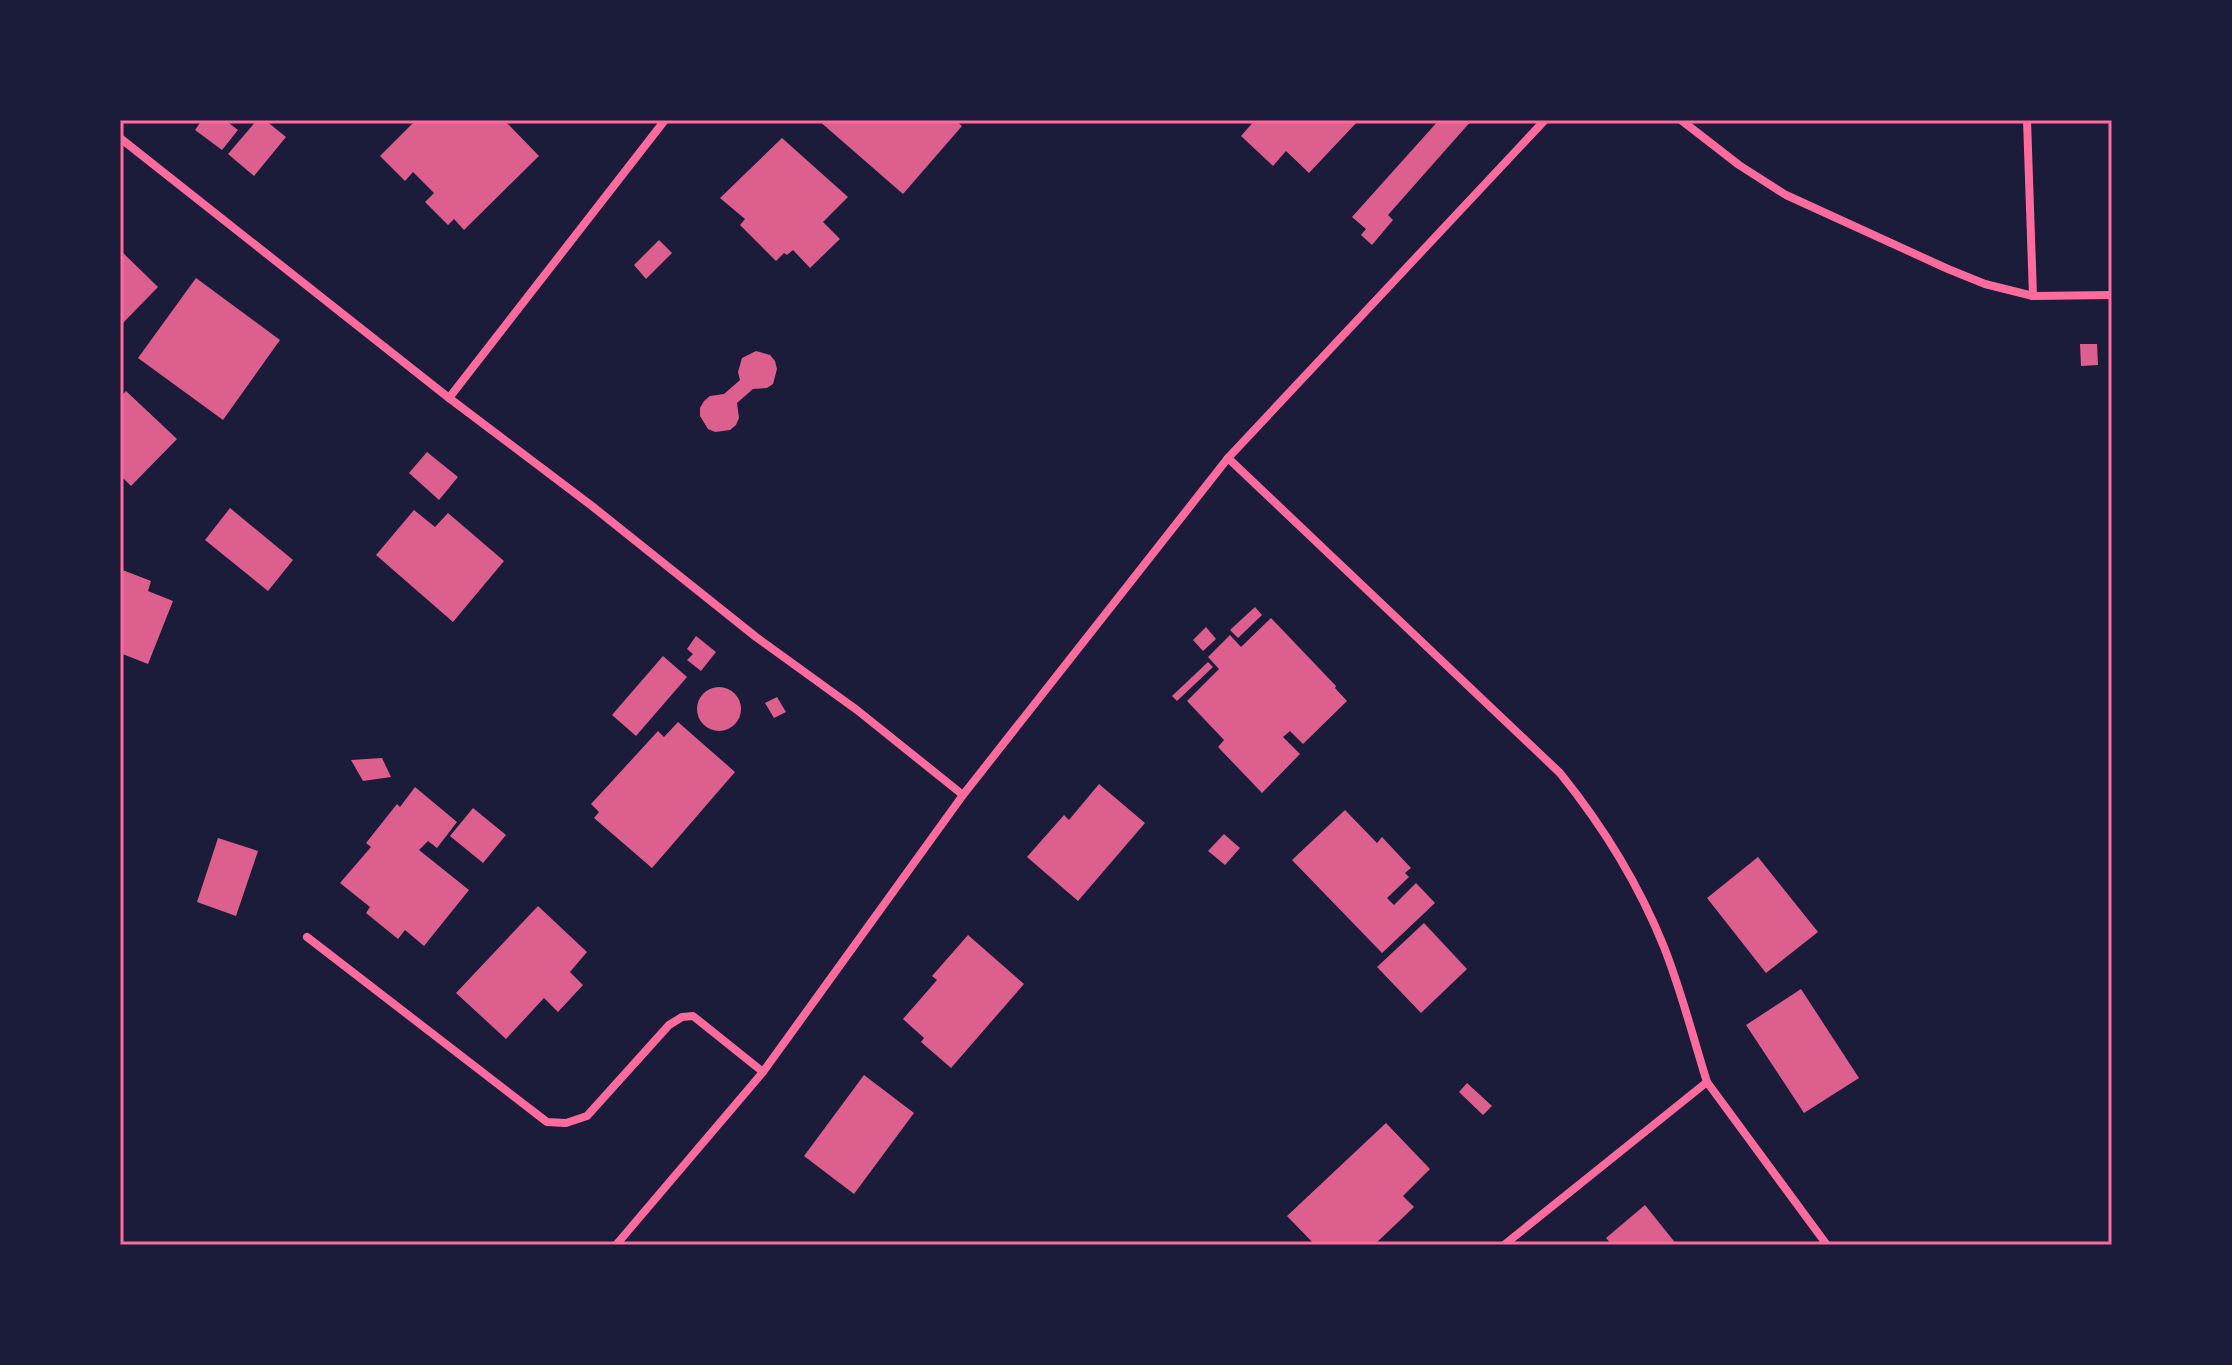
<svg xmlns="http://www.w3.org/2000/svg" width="2232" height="1365" viewBox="0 0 2232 1365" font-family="Figtree,sans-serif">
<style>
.building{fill:#dd5f8e}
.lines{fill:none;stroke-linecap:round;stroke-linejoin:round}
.minor{stroke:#ff6b9d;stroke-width:8}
.neatline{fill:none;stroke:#ff6b9d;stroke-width:3}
</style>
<rect width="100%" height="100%" fill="#1b1b3a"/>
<g class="building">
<polygon points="202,120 225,120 238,130 222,150 195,130"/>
<polygon points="257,120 265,120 286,137 254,176 228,154"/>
<polygon points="416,120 504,120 539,156 464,230 454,219 448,225 425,202 434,193 413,172 405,181 380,156"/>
<polygon points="818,120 955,120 962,126 903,194"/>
<polygon points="1255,120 1265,122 1266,120 1359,120 1309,173 1286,151 1273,166 1241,136"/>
<polygon points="1439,120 1472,120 1388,215 1393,220 1372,245 1361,235 1366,229 1352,217"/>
<polygon points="782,138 848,197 823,222 840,239 810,268 793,250 787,255 784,253 776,261 740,225 745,219 720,198"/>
<polygon points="659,240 672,253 646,279 634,265"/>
<polygon points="120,250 158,287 120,326"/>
<polygon points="196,278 280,340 223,420 138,358"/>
<polygon points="2080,344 2097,344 2098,365 2081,366"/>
<polygon points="756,351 770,355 775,361 777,369 773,384 767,388 753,389 737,403 739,418 736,425 730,430 715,432 708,429 700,416 700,408 704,401 710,396 724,394 740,380 738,372 742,358"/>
<polygon points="126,391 177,439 131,486 120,475 120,398"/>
<polygon points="427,452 458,477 439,500 409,473"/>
<polygon points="230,508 293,560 268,591 205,540"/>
<polygon points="414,510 435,527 448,513 504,561 453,622 376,555"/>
<polygon points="120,569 151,581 148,591 173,601 148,664 120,653"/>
<polygon points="1255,607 1262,615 1238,638 1230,630"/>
<polygon points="1271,618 1336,686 1335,688 1347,701 1303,744 1290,731 1283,737 1300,754 1262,793 1218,747 1224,740 1187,701 1219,669 1208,657 1230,635 1241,647"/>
<polygon points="1206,627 1216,639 1203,651 1193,640"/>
<polygon points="696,636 716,652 701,671 687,660 693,654 687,649"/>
<polygon points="663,656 687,677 636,736 612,715"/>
<polygon points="1208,662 1213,667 1177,701 1172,696"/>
<circle cx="719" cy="709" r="22"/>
<polygon points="777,697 786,712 774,718 765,703"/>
<polygon points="678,722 735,772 652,868 594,818 599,812 591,804 658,731 664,737"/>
<polygon points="382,758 391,777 363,781 351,760"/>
<polygon points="1099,784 1145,823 1078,901 1027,857 1064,815 1069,820"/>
<polygon points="415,787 457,822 437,848 428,841 419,850 469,890 424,946 405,930 398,939 366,913 370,907 340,883 371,847 366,843 397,804 400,807"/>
<polygon points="473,808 506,835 483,863 450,836"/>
<polygon points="1345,810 1377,843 1382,837 1411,868 1405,873 1409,877 1387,898 1394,905 1416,883 1435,903 1382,953 1292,860"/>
<polygon points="1224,834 1240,848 1225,865 1208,851"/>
<polygon points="218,838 258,851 236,916 197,902"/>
<polygon points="1758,857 1818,932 1766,973 1707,898"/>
<polygon points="538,906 587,952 570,972 583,985 558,1012 544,998 506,1039 456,993"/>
<polygon points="1424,923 1467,969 1421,1013 1377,967"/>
<polygon points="968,935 1024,984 951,1068 921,1042 924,1038 903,1019 937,980 932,976"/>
<polygon points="1801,989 1859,1078 1804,1113 1746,1025"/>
<polygon points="864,1075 914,1113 854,1194 804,1156"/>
<polygon points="1467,1083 1492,1106 1483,1115 1459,1092"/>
<polygon points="1386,1123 1430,1169 1403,1196 1414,1207 1374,1245 1315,1245 1287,1216"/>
<polygon points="1645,1205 1677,1245 1612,1245 1606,1238"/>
</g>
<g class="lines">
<g class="minor">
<polyline points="1681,120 1739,165 1786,195 1948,269 1985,284 2033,296 2112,295"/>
<polyline points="2027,120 2033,296"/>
<polyline points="120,138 449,398 592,506 756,637 857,710 963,795"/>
<polyline points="449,398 665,120"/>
<path d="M 1228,458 L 1560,773 C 1602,825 1639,885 1664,947 C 1681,990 1693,1037 1707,1082 L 1504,1245"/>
<polyline points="307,937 547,1122 566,1123 587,1116 669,1025 682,1017 693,1016 763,1072"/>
<polyline points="1707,1082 1827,1245"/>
<polyline points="616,1245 763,1072 963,795 1228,458 1545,120"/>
</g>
</g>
<rect width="2232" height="1365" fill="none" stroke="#1b1b3a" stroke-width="244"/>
<rect x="122" y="122" width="1988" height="1121" class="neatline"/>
</svg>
